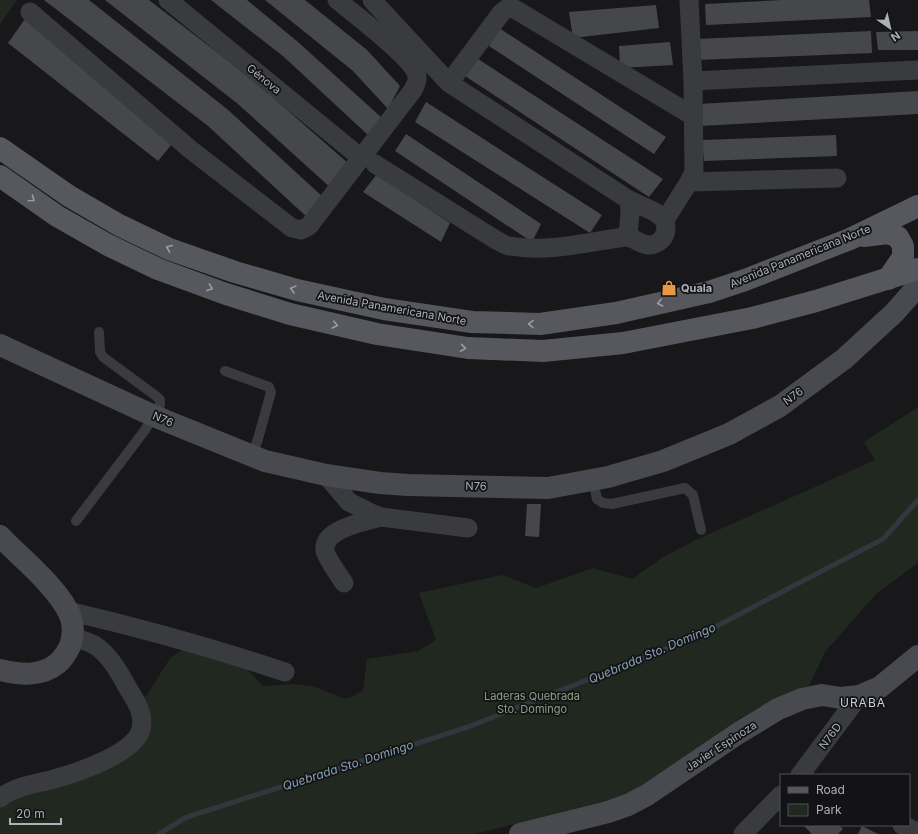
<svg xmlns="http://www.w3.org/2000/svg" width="918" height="834" viewBox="0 0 918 834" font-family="Inter,sans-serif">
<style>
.green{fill:#202820}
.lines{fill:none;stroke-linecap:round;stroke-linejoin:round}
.stream{stroke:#2f393d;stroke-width:5}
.building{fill:#45474a}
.lane{stroke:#393b3f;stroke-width:10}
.street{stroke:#393b3f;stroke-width:19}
.secondary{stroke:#484a4f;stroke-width:22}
.primary{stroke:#56585e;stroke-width:22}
.oneway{stroke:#9a9fa7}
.labels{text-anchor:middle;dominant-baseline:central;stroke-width:3.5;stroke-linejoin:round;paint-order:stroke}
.street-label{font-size:11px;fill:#abb1b9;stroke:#131315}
.poi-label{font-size:11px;font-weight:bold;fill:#abb1b9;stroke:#131315;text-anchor:start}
.park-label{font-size:11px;fill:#86a284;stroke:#131315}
.water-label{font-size:12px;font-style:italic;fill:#85a3b1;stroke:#131315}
.neighbourhood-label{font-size:12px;letter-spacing:1px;fill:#ccd0d5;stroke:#131315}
</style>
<rect width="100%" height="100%" fill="#18181a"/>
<g class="green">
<polygon points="0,0 17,0 0,24"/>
<polygon points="918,407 918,563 877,593 825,652 809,686 787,693 742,717 628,795 474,834 0,834 0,795 137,741 140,705 171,657 187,647 240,662 263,686 294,684 315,687 346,699 363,691 367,659 418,651 436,640 419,593 502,575 536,588 593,568 632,579 663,557 696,540 875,460 864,442"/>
</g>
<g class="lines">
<polyline class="stream" points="159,834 187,817 468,727 696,637 883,539 918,500"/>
</g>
<g class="building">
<polygon points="44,0 89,0 227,109 324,198 309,219 208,126"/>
<polygon points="105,0 149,0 253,80 349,164 332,189 238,104"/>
<polygon points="211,0 247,0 298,42 382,118 369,136 284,57"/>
<polygon points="265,0 305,0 367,50 400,86 388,109 353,71"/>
<polygon points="782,0 869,0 871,17 706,25 705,4"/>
<polygon points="656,5 659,28 573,38 569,12"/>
<polygon points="25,19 177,138 158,161 8,43"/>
<polygon points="499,28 666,137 654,154 489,46"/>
<polygon points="871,31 872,53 697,60 696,39"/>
<polygon points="918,31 918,50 878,50 876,32"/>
<polygon points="670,42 673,65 620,68 619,46"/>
<polygon points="475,57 663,179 649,197 465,76"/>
<polygon points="918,91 918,114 700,126 699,104"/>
<polygon points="426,102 602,215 590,233 415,122"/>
<polygon points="406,134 541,224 532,242 395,151"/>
<polygon points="836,135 837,156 704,161 702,140"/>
<polygon points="377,174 450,223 441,242 363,192"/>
<polygon points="527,504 541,504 539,537 525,536"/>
<polygon points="803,825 839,825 843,829 838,834 812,834"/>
<polygon points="862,826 878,834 858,834"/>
</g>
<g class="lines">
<g class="lane">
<polyline points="225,371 269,387 271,392 258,439 252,456"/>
<polyline points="593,480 597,499 603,503 612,504 685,488 693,495 701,530"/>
<polyline points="76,521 145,430 160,405 160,400 156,396 103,357 100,352 99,332"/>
</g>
<g class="street">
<polyline points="168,0 360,157"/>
<polyline points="372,0 449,83 629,200 655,212 665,220"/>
<path d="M 30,12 L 191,150 L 292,228 L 301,230 L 309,226 L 413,90 C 415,86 418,81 417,76 C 414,59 353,13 337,0"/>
<polyline points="693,81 918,70"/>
<polyline points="449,83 502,12 506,9 513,8 693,116"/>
<path d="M 375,164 L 496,240 C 501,242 505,246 510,246 C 549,253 587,242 625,237 C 635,236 644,250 657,243 C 666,238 667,229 665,220 L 689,182 L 694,172 L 693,81 L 689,0"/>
<polyline points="689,182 837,178"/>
<polyline points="628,236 630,212 629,200"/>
<polyline points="326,475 349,502 373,514 381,517 468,528"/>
<path d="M 344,583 C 340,577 326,557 325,551 C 322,528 366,522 381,517"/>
<path d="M 68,611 C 141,628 213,648 285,672"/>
<polyline points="800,775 859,696"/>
<path d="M 0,798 C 15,786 36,784 54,779 C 76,773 135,754 141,729 C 144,717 138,704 132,695 C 122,678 112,657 96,646 C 90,642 81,640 73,637"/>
<polyline points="902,825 918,832"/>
<polyline points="743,834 781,795"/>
</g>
<g class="secondary">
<polyline points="0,345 154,416 265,461 326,475 380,483 408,485 548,488 608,477 663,461 729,434 780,406 844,359 894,313 918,286"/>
<path d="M 0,536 C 22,559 53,583 68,611 C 74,622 74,634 70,646 C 67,652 64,658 58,663 C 41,677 20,675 0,670"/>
<polyline points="520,834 608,812 628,805 647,795 737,734 778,709 802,699 822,695 841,698 859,696 880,687 918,656"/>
</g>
<g class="primary">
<polyline points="0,148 69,196 119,225 169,249 235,272 297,290 384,309 472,322 540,324 616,313 709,292 745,280 850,239 918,206"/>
<polyline points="0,176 57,216 108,245 158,269 226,294 290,314 377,334 468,348 543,351 623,343 752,318 816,301 918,269"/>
<polyline points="864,236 888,233 898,237 903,246 903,257 888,279"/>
</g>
</g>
<defs><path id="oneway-chevron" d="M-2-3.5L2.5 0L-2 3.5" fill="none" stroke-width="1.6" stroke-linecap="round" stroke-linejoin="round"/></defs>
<g class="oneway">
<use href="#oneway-chevron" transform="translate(32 199) rotate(35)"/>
<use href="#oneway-chevron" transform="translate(169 248) rotate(-158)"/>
<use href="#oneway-chevron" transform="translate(210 288) rotate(20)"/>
<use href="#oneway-chevron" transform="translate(293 289) rotate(-165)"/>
<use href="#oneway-chevron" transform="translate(660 303) rotate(167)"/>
<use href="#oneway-chevron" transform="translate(531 324) rotate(-179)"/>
<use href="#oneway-chevron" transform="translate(335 325) rotate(13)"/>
<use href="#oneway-chevron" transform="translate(463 348) rotate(8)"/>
</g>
<defs>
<symbol id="shop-bare" viewBox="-9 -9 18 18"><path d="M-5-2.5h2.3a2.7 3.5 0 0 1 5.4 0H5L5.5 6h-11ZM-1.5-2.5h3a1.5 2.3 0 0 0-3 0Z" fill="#e69844" stroke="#131315" stroke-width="2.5" paint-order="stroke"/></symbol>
</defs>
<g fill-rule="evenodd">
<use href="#shop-bare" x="658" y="277" width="22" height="22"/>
</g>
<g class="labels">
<g class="street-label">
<text transform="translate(264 79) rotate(39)">Génova</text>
<text transform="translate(800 256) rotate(-22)">Avenida Panamericana Norte</text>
<text transform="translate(392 308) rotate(10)">Avenida Panamericana Norte</text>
<text transform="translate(793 396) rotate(-36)">N76</text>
<text transform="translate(163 419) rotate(23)">N76</text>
<text transform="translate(476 486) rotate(1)">N76</text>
<text transform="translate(830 736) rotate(-53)">N76D</text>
<text transform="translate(721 746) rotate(-33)">Javier Espinoza</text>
</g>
<g class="poi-label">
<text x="681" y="288">Quala</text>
</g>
<g class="park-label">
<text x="532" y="696">Laderas Quebrada<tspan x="532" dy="13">Sto. Domingo</tspan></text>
</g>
<g class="water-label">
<text transform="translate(652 653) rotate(-23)">Quebrada Sto. Domingo</text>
<text transform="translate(348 765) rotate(-18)">Quebrada Sto. Domingo</text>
</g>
<g class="neighbourhood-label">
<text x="863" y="702">URABA</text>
</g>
</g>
<rect x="780" y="774" width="130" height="52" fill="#131315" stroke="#505257"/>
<rect x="788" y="787" width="20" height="6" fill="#56585e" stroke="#505257"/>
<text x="816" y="794" font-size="12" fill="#abb1b9">Road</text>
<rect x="788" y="804" width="20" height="12" fill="#202820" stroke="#505257"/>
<text x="816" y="814" font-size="12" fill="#abb1b9">Park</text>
<g transform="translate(890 28) rotate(146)" stroke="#131315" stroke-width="3" paint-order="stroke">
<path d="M0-3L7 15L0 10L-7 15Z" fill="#abb1b9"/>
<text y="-6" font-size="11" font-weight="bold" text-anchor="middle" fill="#abb1b9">N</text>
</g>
<path d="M10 818v6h51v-6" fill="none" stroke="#abb1b9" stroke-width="2"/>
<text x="16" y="818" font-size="12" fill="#abb1b9" stroke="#131315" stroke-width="3" paint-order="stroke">20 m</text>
</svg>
